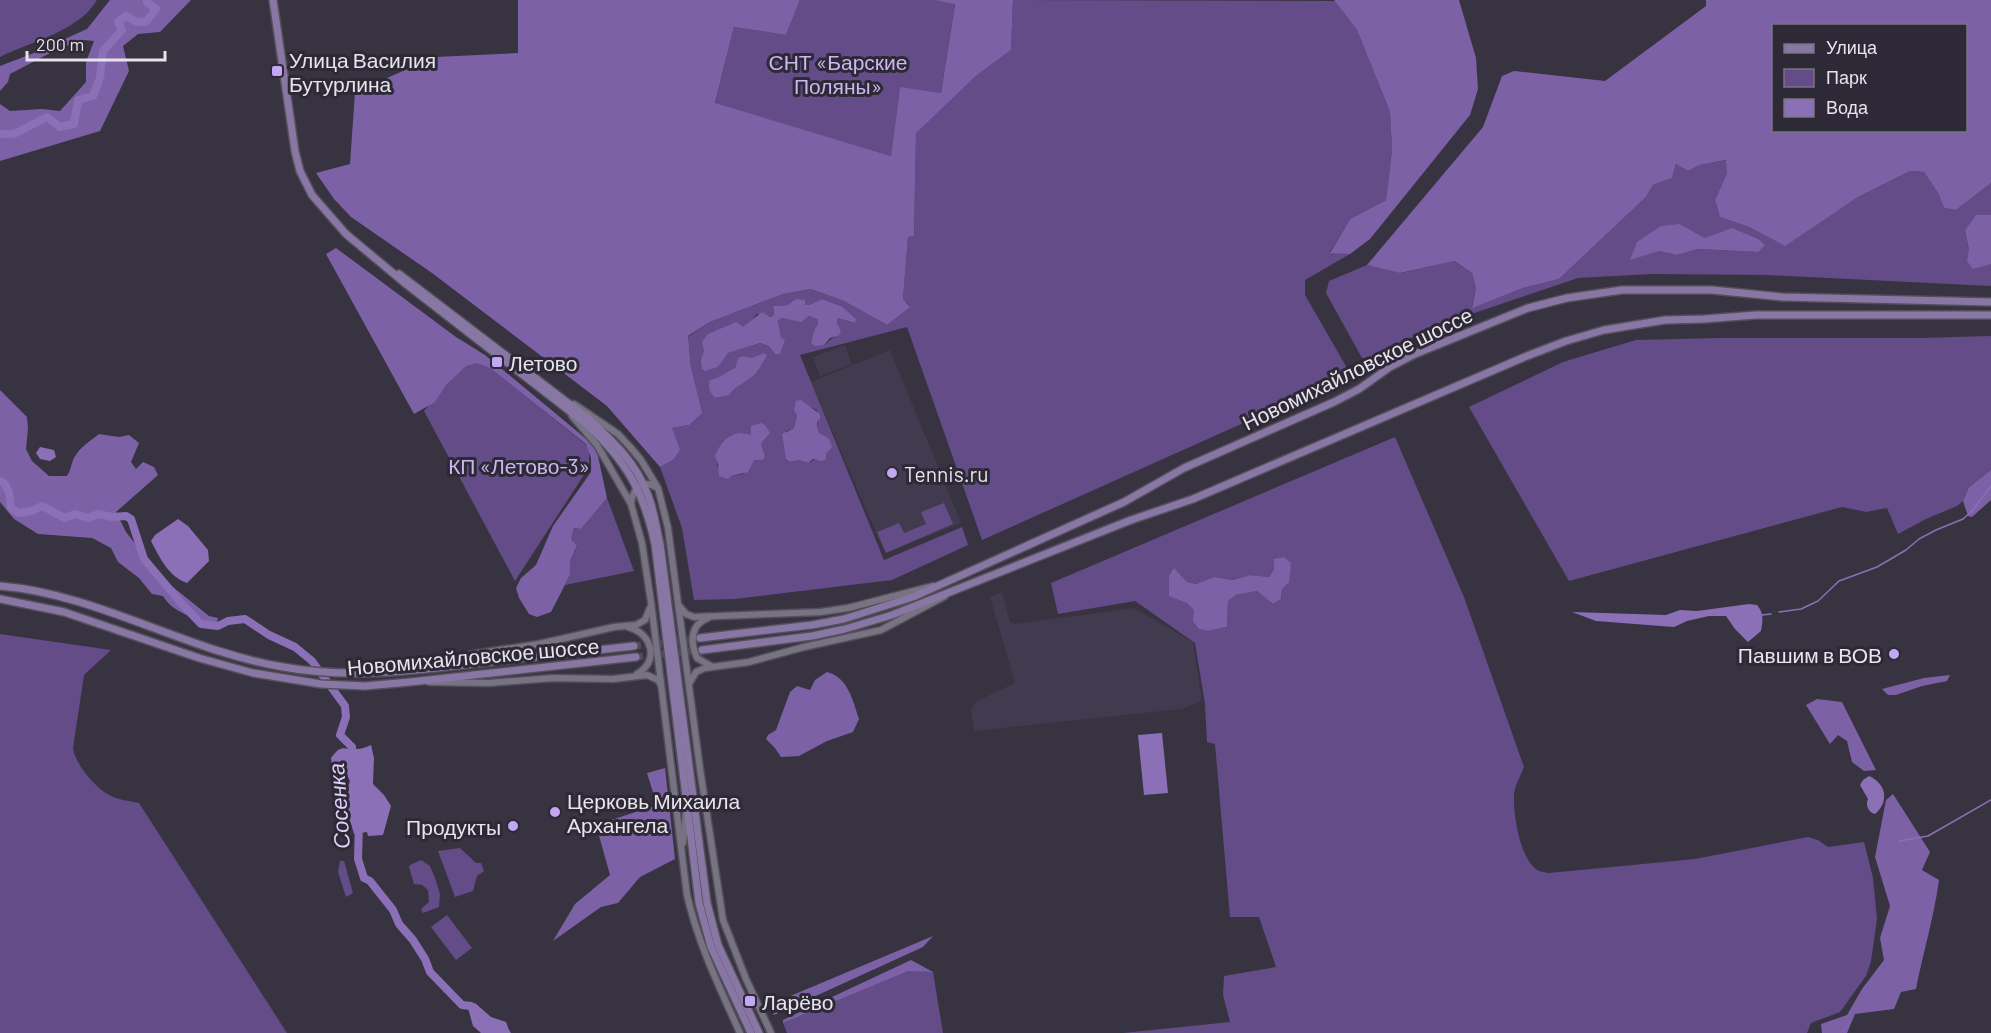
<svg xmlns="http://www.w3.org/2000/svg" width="1991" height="1033" viewBox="0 0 1991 1033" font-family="Barlow,sans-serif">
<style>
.built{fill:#423b4f}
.green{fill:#634c88;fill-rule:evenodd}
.forest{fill:#7c61a7;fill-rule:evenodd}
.water{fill:#8b70b7}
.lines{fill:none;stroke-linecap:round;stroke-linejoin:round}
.stream{stroke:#8b70b7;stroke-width:1.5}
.river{stroke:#8b70b7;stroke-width:8}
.secondary-tunnel{stroke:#514e5a;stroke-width:7;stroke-dasharray:7 3.5;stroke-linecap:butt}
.tertiary-casing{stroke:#534f5a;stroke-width:9}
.secondary-casing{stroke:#534f5a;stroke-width:10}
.tertiary{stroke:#787383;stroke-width:6}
.secondary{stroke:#8877a5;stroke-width:7}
.poi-dot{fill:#c2a7f2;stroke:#2d2936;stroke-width:2}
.labels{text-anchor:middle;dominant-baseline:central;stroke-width:6;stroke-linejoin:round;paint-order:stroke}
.poi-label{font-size:21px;fill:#e7e4ec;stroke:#2d2936;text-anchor:start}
.park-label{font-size:21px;fill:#cbb6f0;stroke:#2d2936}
.street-label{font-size:21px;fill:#e7e4ec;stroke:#2d2936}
.water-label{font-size:22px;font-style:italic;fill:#ded1f8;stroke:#2d2936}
</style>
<rect width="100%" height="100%" fill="#373340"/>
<g class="built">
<polygon points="845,345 852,364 820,376 813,357"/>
<polygon points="890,350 961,523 885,553 811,382"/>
<polygon points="1002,592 1010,622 1015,624 1134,608 1193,642 1202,701 1181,709 974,731 971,709 977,701 1015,683 990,597"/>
</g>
<g class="green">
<path d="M 0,0 L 97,0 C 79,31 32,41 0,57 Z"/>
<polygon points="800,0 934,0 955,3 941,93 900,88 891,156 715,104 734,27 786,35"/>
<path d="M 1013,0 L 1335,1 L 1357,30 L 1390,112 L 1392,150 L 1386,200 L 1350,219 L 1330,252 L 1350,254 L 1305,280 L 1305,295 L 1351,375 L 982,540 L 907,327 L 800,355 L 884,560 L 962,527 L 968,545 L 892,580 L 735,599 L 694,600 L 682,528 L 660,467 L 673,460 L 672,428 L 689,425 L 691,367 L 688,337 L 710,322 L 783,294 L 811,289 L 844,301 L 887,325 L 910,306 L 903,299 L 908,237 L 914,236 L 916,132 L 976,76 L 1011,50 ZM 822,299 L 841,306 L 854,323 L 837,318 L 837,323 L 841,331 L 824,345 L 818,320 L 809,316 L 801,321 L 782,318 L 778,319 L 781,338 L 775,354 L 769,346 L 760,343 L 727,353 L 718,367 L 708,369 L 701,360 L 705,351 L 748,325 L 757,314 L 769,317 L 774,315 L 773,306 L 788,305 L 805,300 L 804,305 L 809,305 ZM 764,353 C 762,359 760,367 756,372 C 748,382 736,385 728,395 L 715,398 C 709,393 709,388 711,380 C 721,378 726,371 735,368 L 738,359 L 752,359 ZM 808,406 L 817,410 L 818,432 L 829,450 L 826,454 L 808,463 L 799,460 L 790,462 L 786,459 L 786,431 L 794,428 L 797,415 ZM 751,434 L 761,443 L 765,456 L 754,460 L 743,474 L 731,476 L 717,466 L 718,462 L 746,435 Z"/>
<path d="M 1727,160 L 1727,173 L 1715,200 L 1720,217 L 1749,227 L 1784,245 L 1858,197 L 1910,171 L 1924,172 L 1938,193 L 1944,208 L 1956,210 L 1991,183 L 1991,215 L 1976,215 L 1965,230 L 1969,250 L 1991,264 L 1991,286 L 1766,275 L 1652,274 L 1578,278 L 1433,327 L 1368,360 L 1362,358 L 1326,293 L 1329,281 L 1367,265 L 1401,273 L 1453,261 L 1472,273 L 1476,288 L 1472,307 L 1523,288 L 1559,279 L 1646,197 L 1653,185 L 1672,178 L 1676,164 L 1688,171 L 1700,165 ZM 1680,224 L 1705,238 L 1758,252 L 1698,249 L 1677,255 L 1659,251 Z"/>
<polygon points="1991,336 1991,470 1969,487 1963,501 1957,506 1926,519 1898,534 1887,508 1866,512 1842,507 1569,581 1469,407 1563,362 1636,340 1719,338 1918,338"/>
<polygon points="483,362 589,447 589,467 515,581 424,411 464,363"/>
<path d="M 1395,437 L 1464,597 L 1524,767 C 1521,775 1515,785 1514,794 C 1513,813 1519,856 1536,869 C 1539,872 1544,872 1549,873 L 1695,859 L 1808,837 L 1818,840 L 1828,847 L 1864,842 L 1873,878 L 1877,919 L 1871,961 L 1866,976 L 1840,1012 L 1811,1023 L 1807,1033 L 1123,1033 L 1230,1022 L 1223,995 L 1224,976 L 1276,967 L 1259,917 L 1230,917 L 1215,744 L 1207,742 L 1205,704 L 1195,643 L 1135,601 L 1058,614 L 1051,583 ZM 1174,569 L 1187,582 L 1196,584 L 1214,577 L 1233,580 L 1250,575 L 1269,577 L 1274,569 L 1282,589 L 1281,599 L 1273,604 L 1257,591 L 1236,595 L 1228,601 L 1227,627 L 1208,631 L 1199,629 L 1195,610 L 1188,603 Z"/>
<polygon points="607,498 634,571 565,585 570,575 570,561 577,547 571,539 574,528 581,529"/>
<polygon points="944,503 953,524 886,553 877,532 899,523 904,533 926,524 921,512"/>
<path d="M 0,634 L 111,650 L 84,675 L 73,748 C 75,764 96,789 111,796 C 119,800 130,801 139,803 L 287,1033 L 0,1033 Z"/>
<polygon points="460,848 476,863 481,863 484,871 477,876 473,891 455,897 438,851"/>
<polygon points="421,860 430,866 435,878 440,894 439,907 423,913 421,909 429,902 428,890 422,885 414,884 409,867 410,865"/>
<polygon points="340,861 344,861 353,893 346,897 338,872"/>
<polygon points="447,915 472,948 456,960 431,927"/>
<polygon points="908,970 933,972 943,1033 787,1033 783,1023"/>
</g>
<g class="forest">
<polygon points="110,0 191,0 160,32 138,34 123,46 129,71 100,131 0,161 0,104 10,111 42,109 60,111 86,82 86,62 94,41 84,40 73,45 55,47 58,42 87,29"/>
<polygon points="518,0 800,0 786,35 734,27 715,103 891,156 900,87 941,93 955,4 934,0 1013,0 1011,50 976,76 916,133 914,236 908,237 903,299 910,307 887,325 844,301 811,289 783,294 710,322 688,336 691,368 702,413 689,425 672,428 680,450 673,460 660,467 607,406 432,273 351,217 334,199 316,173 350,164 355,92 435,57 518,53"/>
<polygon points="1334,0 1459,0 1476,58 1478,89 1470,115 1370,239 1350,254 1330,253 1350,219 1386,200 1392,150 1390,112 1357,30"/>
<path d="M 1706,0 L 1991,0 L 1991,183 L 1956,210 L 1944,208 L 1938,193 L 1924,172 L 1910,171 L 1858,197 L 1785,246 L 1749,227 L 1720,217 L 1715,200 L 1727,173 L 1726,160 L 1700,165 L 1688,171 L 1676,164 L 1672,178 L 1653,185 L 1646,197 L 1559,279 L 1523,288 L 1472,308 L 1476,288 L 1472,273 L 1454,261 L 1400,273 L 1367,265 L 1483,127 L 1502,76 L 1514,71 L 1605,81 L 1706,6 ZM 1774,26 L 1966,26 L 1966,130 L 1774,130 Z"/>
<polygon points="47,48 50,53 10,74 8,82 0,91 0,66"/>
<polygon points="1976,215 1991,215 1991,264 1973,269 1967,261 1969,250 1965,230"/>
<polygon points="1680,224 1705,238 1732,228 1758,239 1765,245 1758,252 1698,249 1677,255 1659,251 1630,260 1637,242 1661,226"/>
<polygon points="336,248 456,337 485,355 596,447 607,498 581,529 574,528 571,539 577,546 570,561 570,575 551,612 537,617 529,614 519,598 516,588 521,578 536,565 553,526 591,472 591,458 586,444 490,368 477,363 466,366 446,385 435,402 414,414 326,254"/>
<polygon points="796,299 805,300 805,305 809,305 822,299 841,306 856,319 855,323 837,318 837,323 841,331 839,335 830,338 824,345 815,346 811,343 815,329 818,325 818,320 809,316 801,322 782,318 778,320 781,338 785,340 780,354 775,354 769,346 760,343 728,353 718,367 705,371 702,369 701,360 704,351 702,342 708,334 736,322 743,327 762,312 770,317 774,315 773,306 788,305"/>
<path d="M 764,353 L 767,356 C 763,361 760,368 756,373 C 748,382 736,385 729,395 L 715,398 C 709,393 708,387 710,380 C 721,378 726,371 735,368 L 738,358 L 743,356 L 752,358 Z"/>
<path d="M 0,390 L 27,417 L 28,429 L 26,449 L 32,461 L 49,476 L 67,476 C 71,470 71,464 74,458 C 79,448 90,441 99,434 L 119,437 L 129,435 L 139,443 L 131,462 L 136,469 L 143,462 L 154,467 L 158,475 L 116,512 L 126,532 L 163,579 L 209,616 L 218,618 L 217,622 L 212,624 C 195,618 173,613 163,596 L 152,594 L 139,578 L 118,562 L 111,548 L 92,538 L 38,534 L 14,519 L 0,502 Z"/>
<path d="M 801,400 L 820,414 L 820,418 L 817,422 C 818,436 819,432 829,439 L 832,447 L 826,454 L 826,459 L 822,461 L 813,459 L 808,463 L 799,460 L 790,462 L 786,459 L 782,434 L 794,428 L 797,415 L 794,410 L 796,401 Z"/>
<path d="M 761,423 L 765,425 L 770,433 L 761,443 L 765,456 L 763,460 L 754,460 L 748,472 L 731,476 L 728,479 L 719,476 L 718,462 L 715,457 C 719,445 727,434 741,433 C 744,433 747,435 751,434 L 751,426 Z"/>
<polygon points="1991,470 1991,500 1972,517 1968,516 1963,501 1969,487"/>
<polygon points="1284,557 1291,563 1289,582 1282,589 1281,599 1273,604 1257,591 1236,595 1228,601 1227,627 1208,631 1199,629 1193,621 1194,610 1187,603 1169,596 1169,576 1174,568 1187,582 1196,584 1214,577 1233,580 1250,575 1269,577 1274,569 1274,559"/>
<path d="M 827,672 C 848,677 853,701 859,719 L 853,732 L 827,741 L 799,756 L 781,757 L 775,748 L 766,739 L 768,735 L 776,730 L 790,692 L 797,686 L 810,690 L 815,680 Z"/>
<polygon points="1950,675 1947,681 1922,686 1896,695 1888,695 1882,689 1924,678"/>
<polygon points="1817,699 1842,702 1876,770 1864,771 1852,762 1847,741 1838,735 1830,744 1806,705"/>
<polygon points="665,768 675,859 640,877 618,903 601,907 553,941 575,904 610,875 596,825 657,805 647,773"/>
<path d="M 1893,794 L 1930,852 L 1922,870 L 1939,880 C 1934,917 1923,953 1916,989 L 1901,992 L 1894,1009 L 1855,1014 L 1847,1033 L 1822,1033 L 1821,1024 L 1847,1015 L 1862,989 L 1884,960 L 1880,938 L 1890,906 L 1875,857 L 1886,800 Z"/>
<polygon points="933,936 923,947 774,1015 769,1005"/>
<polygon points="911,960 933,972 908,971 783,1023 783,1020"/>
</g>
<g class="water">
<polygon points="40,447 54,450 56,457 50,461 40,459 36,453"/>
<path d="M 178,519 L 188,526 L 208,550 L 209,561 L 187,583 C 168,576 160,558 151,541 L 155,535 Z"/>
<path d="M 1749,604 L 1757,605 C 1764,613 1763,621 1761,631 L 1748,642 L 1735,629 L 1726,616 L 1709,616 L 1687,621 L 1674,627 L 1596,621 L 1572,612 L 1666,615 L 1680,610 L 1697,611 Z"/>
<polygon points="1162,733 1168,793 1144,795 1138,735"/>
<path d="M 371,745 L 374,758 L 373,784 L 384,795 L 391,806 L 383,835 L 368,836 L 367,832 L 354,834 L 345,804 L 345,795 L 350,781 L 347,775 L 341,777 L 332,765 L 331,758 C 341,744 342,749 357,749 C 361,749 367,747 371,745 Z"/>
<path d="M 1869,776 C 1887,784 1889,802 1875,814 C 1869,813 1865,805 1868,799 L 1860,785 L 1863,780 Z"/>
<polygon points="475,1003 491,1017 506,1022 509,1030 511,1033 481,1033 473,1026 468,1008"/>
</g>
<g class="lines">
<g class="stream">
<polyline points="1779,612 1801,609 1818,601 1839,581 1877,567 1906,550 1919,539 1936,530 1963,519 1972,511 1991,486"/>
<polyline points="1762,615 1771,614"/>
<polyline points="1899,841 1928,836 1991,800"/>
</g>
<g class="river">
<polyline points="0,134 14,134 47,117 60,127 74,124 78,100 93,96 100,78 103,51 122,30 118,22 126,16 137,22 146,22 156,9 147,2 147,0"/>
<polyline points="0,481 4,483 9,492 11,508 18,513 32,511 42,506 65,518 75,514 88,518 98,514 112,517 126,516 131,519 144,559 182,604 201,624 218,626 228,621 245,619 269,635 295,647 312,661 345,706 346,717 340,735 352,747 353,757"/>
<polyline points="359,823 358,859 364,878 370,881 393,910 399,924 413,940 425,959 430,972 462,1005 471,1006 479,1014"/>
</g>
<g class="secondary-tunnel">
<polyline points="634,646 698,639"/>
<polyline points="636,657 702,650"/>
</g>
<defs>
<g id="tertiary">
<polyline points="574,404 618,434 631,448 641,460 658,488 668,528 700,769 723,920 746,979 771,1033"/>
<path d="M 572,416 L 597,445 L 631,504 L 642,543 L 651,602 L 687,895 C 699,946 719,986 740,1033"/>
<path d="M 631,503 C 633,489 641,479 656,487"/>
<polyline points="680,607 686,614 694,617 821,612 848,608 933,586"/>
<path d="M 708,618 C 690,625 690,642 697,658 L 711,666"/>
<path d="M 628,627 C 652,633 660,661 637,674"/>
<polyline points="425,667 473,654 539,644 614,627 636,625 645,620 650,608"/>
<polyline points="429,682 489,683 553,678 613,679 647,675 658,680 661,685"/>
<polyline points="690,682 696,672 705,668 749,662 804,647 881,630 945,596"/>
<polyline points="683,843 686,812"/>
</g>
<g id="secondary">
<path d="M 273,0 L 295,151 L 300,171 L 312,195 L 346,234 L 406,284 L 585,423 C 626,461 643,489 655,544 L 699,903 L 711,947 L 751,1033"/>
<path d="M 399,274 L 589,419 C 612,440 636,463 647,493 C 654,509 656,527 660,544 L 707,903 L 718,945 L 759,1033"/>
<path d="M 0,586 C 98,594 186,651 283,667 C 343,678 403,672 463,665 C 520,659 577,652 634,646"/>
<polyline points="0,599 64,612 199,658 253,673 321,684 365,686 410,682 636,657"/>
<polyline points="700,638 812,625 844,619 913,597 1124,502 1184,468 1334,402 1359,389 1390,367 1415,354 1528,308 1567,298 1622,290 1712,290 1782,297 1991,302"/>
<polyline points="702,650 812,636 845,629 892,615 1131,520 1193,499 1527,356 1566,341 1604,330 1665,320 1704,319 1756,315 1991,315"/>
</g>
</defs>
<use href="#tertiary" class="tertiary-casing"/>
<use href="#secondary" class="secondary-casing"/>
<use href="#tertiary" class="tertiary"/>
<use href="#secondary" class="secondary"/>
</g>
<g class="poi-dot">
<rect x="271" y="65" width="12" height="12" rx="3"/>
<rect x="491" y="356" width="12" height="12" rx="3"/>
<circle cx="892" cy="473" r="6"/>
<circle cx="1894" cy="654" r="6"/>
<circle cx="555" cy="812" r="6"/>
<circle cx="513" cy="826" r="6"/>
<rect x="744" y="995" width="12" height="12" rx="3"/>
</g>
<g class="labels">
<g class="poi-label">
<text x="289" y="59">Улица Василия<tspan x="289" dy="24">Бутурлина</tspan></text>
<text x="509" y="362">Летово</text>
<text x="904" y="473">Tennis.ru</text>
<text x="1882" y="654" text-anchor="end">Павшим в ВОВ</text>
<text x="567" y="800">Церковь Михаила<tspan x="567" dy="24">Архангела</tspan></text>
<text x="501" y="826" text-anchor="end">Продукты</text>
<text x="762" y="1001">Ларёво</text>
</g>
<g class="park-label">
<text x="838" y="61">СНТ «Барские<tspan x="838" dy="24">Поляны»</tspan></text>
<text x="519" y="465">КП «Летово-3»</text>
</g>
<g class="street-label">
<text transform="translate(1357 368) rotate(-26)">Новомихайловское шоссе</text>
<text transform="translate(473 656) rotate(-5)">Новомихайловское шоссе</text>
</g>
<g class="water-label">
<text transform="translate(338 806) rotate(-94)">Сосенка</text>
</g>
</g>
<rect x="1772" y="24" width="195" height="108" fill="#2d2936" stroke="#77747f" stroke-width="1.5"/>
<rect x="1784" y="44" width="30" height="9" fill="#8877a5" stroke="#77747f" stroke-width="1.5"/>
<text x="1826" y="54" font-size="18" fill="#e7e4ec">Улица</text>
<rect x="1784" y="69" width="30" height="18" fill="#634c88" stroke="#77747f" stroke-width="1.5"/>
<text x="1826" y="84" font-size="18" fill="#e7e4ec">Парк</text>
<rect x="1784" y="99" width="30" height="18" fill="#8b70b7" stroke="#77747f" stroke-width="1.5"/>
<text x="1826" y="114" font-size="18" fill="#e7e4ec">Вода</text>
<path d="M27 51v9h138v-9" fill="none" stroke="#e7e4ec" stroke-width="3"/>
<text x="36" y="51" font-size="18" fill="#e7e4ec" stroke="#2d2936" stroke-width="4.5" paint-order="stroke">200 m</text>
</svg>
